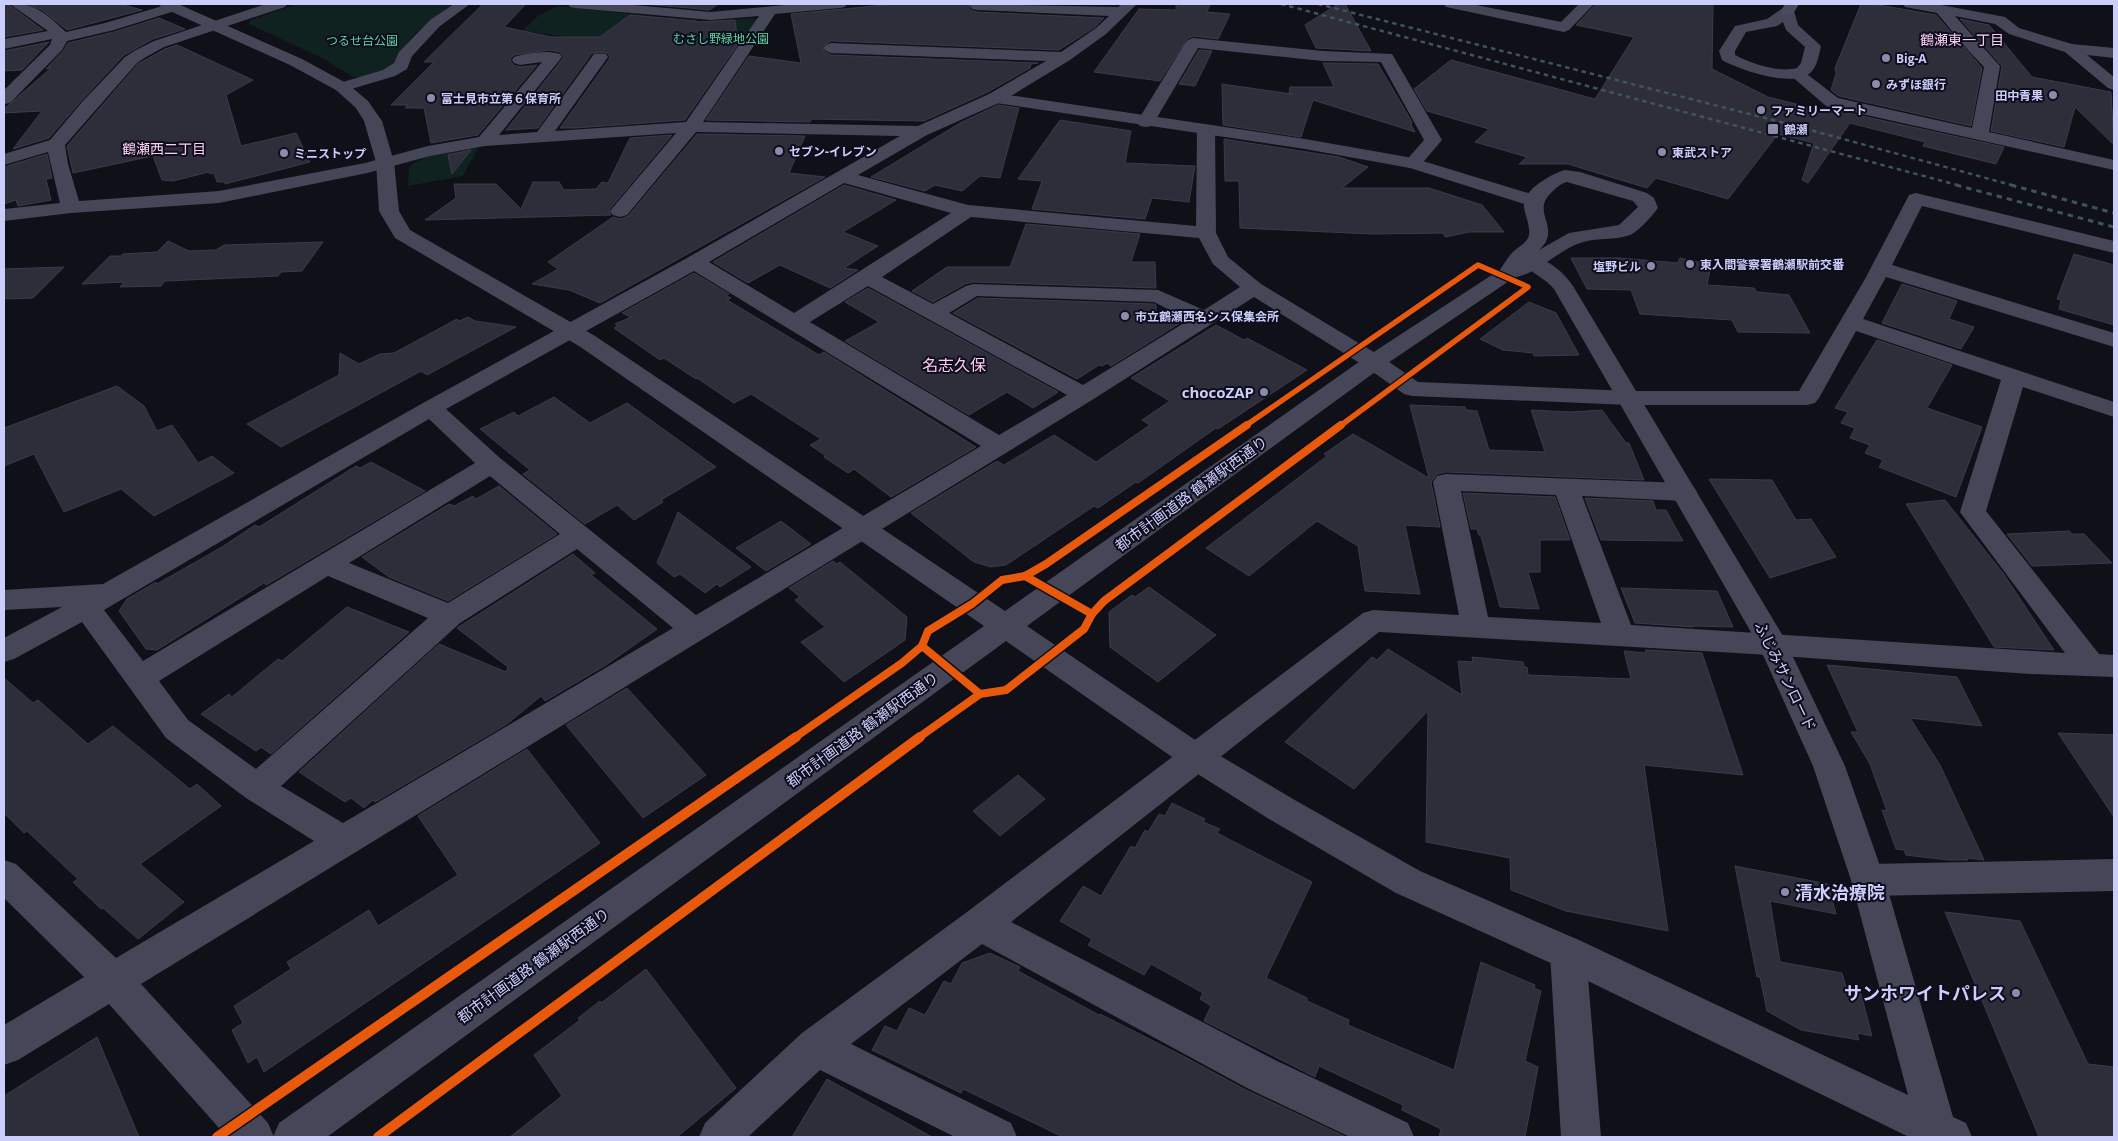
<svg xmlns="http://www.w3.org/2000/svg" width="2118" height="1141" viewBox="0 0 2118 1141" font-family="'Open Sans','Noto Sans JP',sans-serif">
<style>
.green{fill:#102220}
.building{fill:#2e2e3a;stroke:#3b3a4c}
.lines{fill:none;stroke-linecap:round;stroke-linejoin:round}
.minor{fill:#454758;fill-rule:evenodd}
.tertiary{fill:#454758;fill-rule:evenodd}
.secondary{fill:#484c5f;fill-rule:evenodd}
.rail-far1{stroke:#3e545d;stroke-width:2.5;stroke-dasharray:4.5 4;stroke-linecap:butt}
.rail{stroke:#3e545d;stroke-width:3;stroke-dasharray:5.5 5;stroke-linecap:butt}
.cycleway-far2-casing{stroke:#0d0d1c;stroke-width:8}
.cycleway-far1-casing{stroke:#0d0d1c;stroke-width:11}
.cycleway-casing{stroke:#0d0d1c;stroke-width:13}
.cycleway-far2{stroke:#e8590c;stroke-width:5.5}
.cycleway-far1{stroke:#e8590c;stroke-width:8}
.cycleway{stroke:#e8590c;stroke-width:10}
.poi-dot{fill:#8a8cac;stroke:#0d0d1c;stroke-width:2}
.labels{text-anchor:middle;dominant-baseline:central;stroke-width:4;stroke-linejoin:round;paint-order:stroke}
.far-park-label{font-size:12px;fill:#5ed4a3;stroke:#0d0d1c}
.far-poi-label{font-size:12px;font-weight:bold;fill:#cbcefb;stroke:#0d0d1c;text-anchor:start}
.far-neighbourhood-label{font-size:14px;fill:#fbcdf2;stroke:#0d0d1c}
.poi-label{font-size:15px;font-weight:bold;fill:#cbcefb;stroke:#0d0d1c;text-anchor:end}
.street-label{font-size:15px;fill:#cbcefb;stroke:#0d0d1c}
.neighbourhood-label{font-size:16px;fill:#fbcdf2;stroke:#0d0d1c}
.near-poi-label{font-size:18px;font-weight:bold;fill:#cbcefb;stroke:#0d0d1c;text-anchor:start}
</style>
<rect width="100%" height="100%" fill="#101018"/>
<g class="green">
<polygon points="297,4 454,4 431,19 417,32 400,51 392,66 382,71 363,77 353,77 326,60 249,24 251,20"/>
<polygon points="558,6 705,22 752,18 759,20 730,57 522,31 538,16"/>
<path d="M 478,148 L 463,176 L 408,186 L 409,168 C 420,153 460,151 478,148 Z"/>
</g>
<g class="building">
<polygon points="4,4 8,4 43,30 4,37"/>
<polygon points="28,4 120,4 142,10 67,30 42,10"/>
<polygon points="483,4 526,4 504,27 551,37 600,37 630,15 697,21 695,22 735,20 738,44 685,120 575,128 560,128 610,58 608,53 592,53 538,128 506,130 564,57 560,52 549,50 514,55 510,59 513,65 520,67 537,65 478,135 431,143 424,108 405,108 408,105 391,105 434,62 424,62"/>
<polygon points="644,4 718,4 710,10"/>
<polygon points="895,4 969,4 970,10 977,12 1104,18 1095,27 1059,50 831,41 822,47 825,52 831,55 1038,63 1031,64 1030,68 988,92 924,121 812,119 810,122 706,120 749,56 801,63 791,14"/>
<polygon points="1176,4 1210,4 1207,12 1230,14 1218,39 1193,36 1187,39 1160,81 1094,72 1139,9 1176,10"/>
<polygon points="1338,4 1345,4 1371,51 1316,48 1305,25"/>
<polygon points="1596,4 1713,4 1712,69 1768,97 1824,111 1825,108 2004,147 1996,164 1923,146 1925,142 1850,123 1808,183 1802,180 1814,143 1778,134 1728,199 1656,178 1647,188 1568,164 1519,164 1527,157 1475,142 1489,129 1427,111 1414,89 1451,60 1595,99 1634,37 1576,25"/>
<polygon points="1861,4 1873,4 1936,15 1982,68 1971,126 1839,96 1831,90 1836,74 1835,68"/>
<polygon points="159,18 185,29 153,39 124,55 82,100 49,138 13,149 42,111 4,113 4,109 51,68 46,69 63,51 68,43 114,32"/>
<polygon points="1960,19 1989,25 2032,77 2111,92 2114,145 2075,107 2064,147 1991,131 2002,66"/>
<polygon points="49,42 22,70 4,71 4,51"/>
<polygon points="177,45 253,80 226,95 241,146 296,133 310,162 225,184 225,182 217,182 214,173 210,174 209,172 173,181 162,180 153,156 73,173 67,146 138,64 165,49"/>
<polygon points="1199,50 1212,51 1195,86 1179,84"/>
<polygon points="1323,63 1378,64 1412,122 1411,125 1415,132 1313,100 1301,137 1223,125 1222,84 1292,94 1289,93 1290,87 1334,87"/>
<polygon points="998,105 1019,108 1000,178 980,176 962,191 935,185 925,191 871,177 960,123"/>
<polygon points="1060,120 1131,131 1125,163 1195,166 1189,202 1152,198 1145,219 1032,209 1042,181 1018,179"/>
<polygon points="697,134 805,136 789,173 825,177 600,303 569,290 532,284 558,269 548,262 613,217 621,219 628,216"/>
<polygon points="672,135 609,210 611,215 425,220 456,198 454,184 496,184 521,209 533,182 559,182 564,190 596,189 602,182 608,183 630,138"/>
<polygon points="1224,139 1339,157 1368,167 1342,188 1429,188 1482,205 1504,232 1469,232 1445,237 1443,233 1372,234 1240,228 1239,181 1225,181"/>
<polygon points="471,150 452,174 448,155"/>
<polygon points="47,154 52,178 46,179 51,200 18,206 16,200 4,204 4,167"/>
<polygon points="844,185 896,200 843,232 878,246 844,268 858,270 830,288 780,265 748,283 713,262"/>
<polygon points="1026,224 1140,234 1131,262 1155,262 1156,288 973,282 965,284 933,302 912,291 947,267 1010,267"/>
<polygon points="168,241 189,251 216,250 224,245 323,242 302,271 281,272 278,276 165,281 161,286 120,287 124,282 82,284 110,256 121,256 123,254 157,252"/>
<polygon points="2074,254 2114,265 2114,325 2059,309 2061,300 2057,299"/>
<polygon points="1571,258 1619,258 1678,263 1680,258 1711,265 1707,285 1754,288 1757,292 1789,295 1810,333 1738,332 1732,320 1640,314 1631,290 1587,289"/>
<polygon points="64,267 33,298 4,299 4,269"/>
<polygon points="694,273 729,294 726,296 731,298 727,300 819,355 824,352 976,447 891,497 854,469 848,473 824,457 826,456 810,445 821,439 751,394 734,403 697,378 696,379 664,358 660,360 614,328 618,326 615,324 631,317 622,313"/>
<polygon points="1902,284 1957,301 1949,319 1974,327 1961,349 1882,323"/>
<polygon points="868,288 1058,392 1033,408 1007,392 969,415 845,341 879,322 845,302"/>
<polygon points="978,298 1154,304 1156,305 1156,311 1180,323 1111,366 1107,363 1102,366 1099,365 1077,379 953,313"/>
<polygon points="1529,302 1556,313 1579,355 1534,356 1533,353 1503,350 1480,339"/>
<polygon points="468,317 475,321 516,327 427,375 421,371 281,447 247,424 339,375 340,353 359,364 380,354 394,353 457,319 459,321"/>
<polygon points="1216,325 1244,340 1247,338 1307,370 1218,429 1216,428 1138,483 1136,482 1098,508 1094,506 1006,565 991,567 974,562 911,513 997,461 1004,465 1054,435 1096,462 1150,425 1142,420 1170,401 1131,378"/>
<polygon points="1877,340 1952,365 1927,408 1982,427 1956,497 1879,467 1883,460 1865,453 1870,445 1850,438 1855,428 1841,423 1848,412 1835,408"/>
<polygon points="117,386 144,406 157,431 172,425 198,463 212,456 234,473 154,516 121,489 64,512 34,454 4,466 4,428"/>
<polygon points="554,397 590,423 627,403 716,467 661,500 663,502 634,520 617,505 585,524 523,474 530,470 480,429 514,412 518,416"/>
<polygon points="1410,405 1465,407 1466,410 1477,411 1489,450 1545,452 1531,410 1570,412 1602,410 1626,443 1629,443 1644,480 1446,472 1437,474 1431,482 1440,527 1405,525 1420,594 1365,591 1358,546 1317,521 1249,576 1206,548 1327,456 1324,454 1353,434 1429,478"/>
<polygon points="371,462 425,491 266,585 264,583 157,650 146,649 119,611 127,599 156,582 157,584 222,547 255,525 259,527 356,466 360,468"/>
<polygon points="1709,479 1772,480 1796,520 1811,519 1836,557 1770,578"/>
<polygon points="499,486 557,534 448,601 389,577 362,557 449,504 454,506 473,496 476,499"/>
<polygon points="1463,493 1555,497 1570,540 1540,540 1540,572 1528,572 1539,609 1500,607 1481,536 1479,535 1477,529 1471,529"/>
<polygon points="1585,498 1653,501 1656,510 1666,510 1683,541 1601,540"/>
<polygon points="1945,500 2003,573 2054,650 1994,647 1906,504"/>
<polygon points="678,512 751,567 720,587 717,584 705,593 680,574 674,577 657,563"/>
<polygon points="781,521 811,544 766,571 736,548"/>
<polygon points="2069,531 2072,534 2084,534 2112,563 2032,566 2007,534"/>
<polygon points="573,554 595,573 591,575 657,629 606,665 545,701 541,696 507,724 375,802 373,800 364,808 351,798 345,802 299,772 439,644 506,672 508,667 457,628"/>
<polygon points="833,561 837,564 840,562 907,617 905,640 844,682 801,642 825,627 795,600 800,597 789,588"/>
<polygon points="1149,587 1216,635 1158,682 1110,647 1109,612 1132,595 1135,597"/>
<polygon points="1621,588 1717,591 1733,627 1692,626 1693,627 1635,623"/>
<polygon points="347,607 409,632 271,754 261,747 256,751 201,714 229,694 232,697 278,659 282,661"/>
<polygon points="1388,649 1462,695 1458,661 1473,662 1472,657 1523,662 1524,667 1527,667 1528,675 1631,679 1624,651 1647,653 1645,650 1702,653 1743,775 1644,765 1668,931 1566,911 1511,890 1510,858 1426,842 1428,711 1354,789 1285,742 1372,657 1377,660"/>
<polygon points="1827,665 1957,677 1982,726 1910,718 1940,765 1984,860 1967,858 1968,860 1948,860 1906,855 1904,850 1896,849 1882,810 1887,811 1870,764 1851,732 1858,732"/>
<polygon points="4,678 33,703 38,700 88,744 113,726 190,789 197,784 221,806 140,864 184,902 138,939 103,908 101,909 73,882 78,879 27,831 24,833 4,813"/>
<polygon points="627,688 706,775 643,818 566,725"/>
<polygon points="2058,733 2114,735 2114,817"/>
<polygon points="527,749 600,843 264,1072 257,1057 248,1063 232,1030 243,1023 234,1006 291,969 287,962 369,910 378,926 458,875 418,816"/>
<polygon points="1018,775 1045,799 1000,836 973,811"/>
<polygon points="1172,803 1205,819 1203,822 1220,829 1217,833 1312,882 1266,978 1307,998 1307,1001 1349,1020 1348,1025 1454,1070 1481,962 1535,985 1534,988 1541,991 1525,1061 1538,1067 1525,1137 1439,1137 1441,1129 1402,1110 1403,1105 1319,1066 1315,1077 1204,1021 1211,1006 1200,999 1203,993 1151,964 1144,975 1088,945 1092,939 1060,921 1083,886 1101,896 1131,846 1135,848 1145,830 1148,832 1159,814 1165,816"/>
<polygon points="1735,866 1828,884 1836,914 1770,901 1780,962 1842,973 1846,987 1860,990 1872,1036 1857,1033 1859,1040 1801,1030 1767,1011 1760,977 1757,977"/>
<polygon points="1945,912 2020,921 2088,1064 2114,1067 2114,1137 2039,1137"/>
<polygon points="990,953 1020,967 1018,971 1099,1015 1100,1014 1183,1056 1246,1090 1346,1137 1063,1137 963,1089 961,1093 872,1050 885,1026 897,1031 909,1008 925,1015 944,981 951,984 962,963"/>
<polygon points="646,969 736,1088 677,1137 510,1137 562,1096 534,1055 580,1020 578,1018 600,1001 601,1003"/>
<polygon points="97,1037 139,1137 4,1137 4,1096"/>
<polygon points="827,1079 932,1137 792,1137"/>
</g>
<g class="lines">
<g class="minor">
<path d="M 10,4 C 36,2 48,16 66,32 L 105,23 L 169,4 L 178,4 L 180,7 L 178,10 L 114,30 L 67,41 L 62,50 L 10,103 L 4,104 L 4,90 L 50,45 L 52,39 L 4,49 L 4,39 L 48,31 Z"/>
<path d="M 266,4 L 287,4 L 285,7 L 164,47 L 146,57 L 137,63 L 65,145 L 68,164 L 79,201 L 219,191 L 365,163 L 428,146 L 479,137 L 542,62 L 520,65 L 514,63 L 512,60 L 514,57 C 529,53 545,50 560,54 L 562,57 L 499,135 L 537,132 L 594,54 L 606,54 L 608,57 L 555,131 L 686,122 L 759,16 L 711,20 L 575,8 L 570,7 L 568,4 L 622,4 L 711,12 L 796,4 L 847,4 L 845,7 L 840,8 L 775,14 L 703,122 L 918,126 L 989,94 L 1046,61 L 831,53 L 826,51 L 823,48 L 826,45 L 831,43 L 1061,52 L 1096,28 L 1109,16 L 977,10 L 972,9 L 970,6 L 971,4 L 1118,7 L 1122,4 L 1137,4 L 1106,34 L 1070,60 L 1001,102 L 927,135 L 858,175 L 968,205 L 1196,226 L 1197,130 L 1200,126 L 1206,125 L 1212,126 L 1215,130 L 1216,233 L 1228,257 L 1261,284 L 1382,357 L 1418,382 L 1630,391 L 1799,391 L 1865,279 L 1907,199 L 1909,195 L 1916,193 L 2114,241 L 2114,253 L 1922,206 L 1892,265 L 2114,333 L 2114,347 L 1886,277 L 1863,319 L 2114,402 L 2114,417 L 2023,387 L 1986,511 L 2099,654 L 2114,655 L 2114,677 L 2030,674 L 1753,654 L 1379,632 L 1011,922 L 1275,1060 L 1408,1123 L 1414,1137 L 1350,1137 L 1247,1088 L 982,944 L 851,1044 L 1011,1123 L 1017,1137 L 955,1137 L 820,1070 L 748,1137 L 699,1137 L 705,1123 L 802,1033 L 967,912 L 1363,613 L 1373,610 L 1459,615 L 1433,482 L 1437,476 L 1446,474 L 1684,483 L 1693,486 L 1697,492 L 1693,498 L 1684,501 L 1582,496 L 1631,625 L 2065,653 L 1960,512 L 2001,380 L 1856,331 L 1819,398 L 1815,403 L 1807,405 L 1630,405 L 1412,396 L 1404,394 L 1366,367 L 1254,297 L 1092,400 L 141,984 L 268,1123 L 274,1137 L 227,1137 L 109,1004 L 18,1060 L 4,1065 L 4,1025 L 84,977 L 4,898 L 4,860 L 16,864 L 116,958 L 314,841 L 246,798 L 166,738 L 82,622 L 14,659 L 4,662 L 4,638 L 62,607 L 4,610 L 4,590 L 103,584 L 423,403 L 687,258 L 900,136 L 696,132 L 627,215 L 620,217 L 613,215 L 610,211 L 676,133 L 485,146 L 430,156 L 367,173 L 219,203 L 71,213 L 4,221 L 4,209 L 60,203 L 48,152 L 4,165 L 4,154 L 50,140 L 83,101 L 125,57 L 134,51 L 154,41 ZM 844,183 L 951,213 L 794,313 L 709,262 ZM 971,217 L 1199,238 L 1213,264 L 1240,287 L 1204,310 L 1158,290 L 973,284 L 966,286 L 933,304 L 882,277 ZM 694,271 L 981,446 L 696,615 L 500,458 L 446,409 ZM 868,286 L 1067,395 L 999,435 L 810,322 ZM 977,296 L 1154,302 L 1189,320 L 1083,385 L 949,313 ZM 429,419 L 475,463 L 143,661 L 104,610 ZM 490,476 L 560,534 L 448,603 L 349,563 ZM 1461,491 L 1556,495 L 1601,623 L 1488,617 ZM 577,549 L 673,628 L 343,823 L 281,786 L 460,623 ZM 328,576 L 428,618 L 256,769 L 188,720 L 159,681 Z"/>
<polygon points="454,4 470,4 440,26 412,56 407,69 395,76 348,90 336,90 334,87 336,84 383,70 394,63 399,52 430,20"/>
<polygon points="1444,4 1471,4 1561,22 1579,4 1594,4 1569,30 1564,32 1451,8 1446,7"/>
<polygon points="1903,4 1941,5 2000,16 2005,17 2019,28 2072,44 2114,48 2114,58 2087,55 2114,77 2114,90 2108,88 2065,52 2009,34 1995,24 1955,16 2000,66 1989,132 2114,160 2114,170 1826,106 1789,74 1791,71 1803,71 1838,98 1972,128 1984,67 1966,48 1937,13 1905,7"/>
<polygon points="1193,38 1323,51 1392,54 1442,140 1419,167 1413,168 1407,167 1404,163 1424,140 1381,62 1323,61 1198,48 1152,126 1146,127 1140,126 1137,122 1185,43 1188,40"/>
<path d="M 1565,170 L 1580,172 L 1647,193 L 1654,198 L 1658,208 C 1652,216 1639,231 1630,235 C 1614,241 1596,237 1580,243 C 1555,251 1529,284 1501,277 L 1498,273 C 1502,267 1506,260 1511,254 C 1516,248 1525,244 1528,238 C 1532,230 1525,215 1524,207 C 1522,190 1551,174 1565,170 ZM 1567,182 L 1633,201 L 1638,207 L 1619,225 L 1569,233 L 1539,250 C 1563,228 1530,213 1551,193 C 1556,188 1560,184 1567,182 Z"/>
<polygon points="2114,859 2114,891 1868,896 1856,891 1851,880 1856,869 1868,864"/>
<polygon points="1568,936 1581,941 1586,953 1601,1137 1561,1137 1550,953 1555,941"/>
</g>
<g class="tertiary">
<path d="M 159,4 L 178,4 L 302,59 L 348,84 L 368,101 L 382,121 L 394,162 L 399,211 L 410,230 L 595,336 L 1005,611 L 1366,357 L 1501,269 L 1508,267 L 1515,269 L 1518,273 L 1515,277 L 1382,367 L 1027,626 L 1207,748 L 1293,799 L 1420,871 L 1581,941 L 1908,1095 L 1851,880 L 1813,766 L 1759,646 L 1554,289 C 1545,278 1529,272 1523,263 L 1526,259 C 1544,254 1564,272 1573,286 L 1783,636 L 1845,766 L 1885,880 L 1953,1117 L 1966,1123 L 1972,1137 L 1909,1137 L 1555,965 L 1396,893 L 1269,819 L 1185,766 L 1006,641 L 327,1137 L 273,1137 L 279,1123 L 984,626 L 579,346 L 395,238 L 379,211 L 376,162 L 364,121 L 356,108 L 336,90 L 290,65 L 161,7 Z"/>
<path d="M 1788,7 L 1793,8 L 1798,25 L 1821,46 C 1819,55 1817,68 1809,74 C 1790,87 1740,70 1722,60 L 1719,51 L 1735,26 L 1767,19 L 1783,8 ZM 1783,22 L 1786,30 L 1805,47 L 1801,63 L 1797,68 C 1779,73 1752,64 1735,55 L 1735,51 L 1746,32 L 1777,26 Z"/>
<polygon points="995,93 1305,139 1413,158 1541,197 1544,201 1541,205 1534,207 1410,168 1305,149 989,102 987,98 989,94"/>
</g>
<polygon class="secondary" points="1785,4 1799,4 1793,14 1783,14 1781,11"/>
<g class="rail-far1">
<polyline points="1281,4 1961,186"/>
<polyline points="1318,4 1781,122 2015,186"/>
</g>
<g class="rail">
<polyline points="1956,185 2114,227"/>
<polyline points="2011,185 2114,213"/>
</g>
<defs>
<polyline id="cycleway-far2" points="1245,426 1478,265 1528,287 1340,426"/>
<g id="cycleway-far1">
<polyline points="1025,576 1092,614"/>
<polyline points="922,646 980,694"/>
<polyline points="794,738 902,663 922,646 928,631 972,604 1002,580 1025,576 1046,564 1247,425"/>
<polyline points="918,738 980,694 1006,690 1084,629 1092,614 1104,601 1341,425"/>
</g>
<g id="cycleway">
<polyline points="217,1137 796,737"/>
<polyline points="378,1137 920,737"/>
</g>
</defs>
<use href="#cycleway-far2" class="cycleway-far2-casing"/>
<use href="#cycleway-far1" class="cycleway-far1-casing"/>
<use href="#cycleway" class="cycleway-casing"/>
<use href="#cycleway-far2" class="cycleway-far2"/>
<use href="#cycleway-far1" class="cycleway-far1"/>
<use href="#cycleway" class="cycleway"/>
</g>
<g class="poi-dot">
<circle cx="1886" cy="58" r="5"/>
<circle cx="1876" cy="84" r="5"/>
<circle cx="2053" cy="95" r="5"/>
<circle cx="431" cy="98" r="5"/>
<circle cx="1761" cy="110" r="5"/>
<rect x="1767" y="123" width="12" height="12" rx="2.5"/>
<circle cx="779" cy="151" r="5"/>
<circle cx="1662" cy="152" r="5"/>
<circle cx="284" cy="153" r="5"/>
<circle cx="1690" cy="264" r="5"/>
<circle cx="1651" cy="266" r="5"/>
<circle cx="1125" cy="316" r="5"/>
<circle cx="1264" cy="392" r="5"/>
<circle cx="1785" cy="892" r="5"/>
<circle cx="2016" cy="993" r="5"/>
</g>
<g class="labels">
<g class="far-park-label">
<text x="721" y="38">むさし野緑地公園</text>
<text x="362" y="40">つるせ台公園</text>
</g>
<g class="far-poi-label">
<text x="1896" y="58">Big-A</text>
<text x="1886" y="84">みずほ銀行</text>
<text x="2043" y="95" text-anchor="end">田中青果</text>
<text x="441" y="98">富士見市立第６保育所</text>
<text x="1771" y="110">ファミリーマート</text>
<text x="1784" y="129">鶴瀬</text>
<text x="789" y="151">セブン-イレブン</text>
<text x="1672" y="152">東武ストア</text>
<text x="294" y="153">ミニストップ</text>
<text x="1700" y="264">東入間警察署鶴瀬駅前交番</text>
<text x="1641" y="266" text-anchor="end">塩野ビル</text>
<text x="1135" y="316">市立鶴瀬西名シス保集会所</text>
</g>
<g class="far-neighbourhood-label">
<text x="1962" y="39">鶴瀬東一丁目</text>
<text x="164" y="148">鶴瀬西二丁目</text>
</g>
<g class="poi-label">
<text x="1254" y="392">chocoZAP</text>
</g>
<g class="street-label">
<text transform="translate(1191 493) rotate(-36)">都市計画道路 鶴瀬駅西通り</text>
<text transform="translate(1786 676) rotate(64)">ふじみサンロード</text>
<text transform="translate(862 729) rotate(-36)">都市計画道路 鶴瀬駅西通り</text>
<text transform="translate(533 965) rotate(-36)">都市計画道路 鶴瀬駅西通り</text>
</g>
<g class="neighbourhood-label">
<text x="954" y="365">名志久保</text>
</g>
<g class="near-poi-label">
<text x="1795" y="892">清水治療院</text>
<text x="2006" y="993" text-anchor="end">サンホワイトパレス</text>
</g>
</g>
<rect width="2118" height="1141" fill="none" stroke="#cbcefb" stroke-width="10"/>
</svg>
